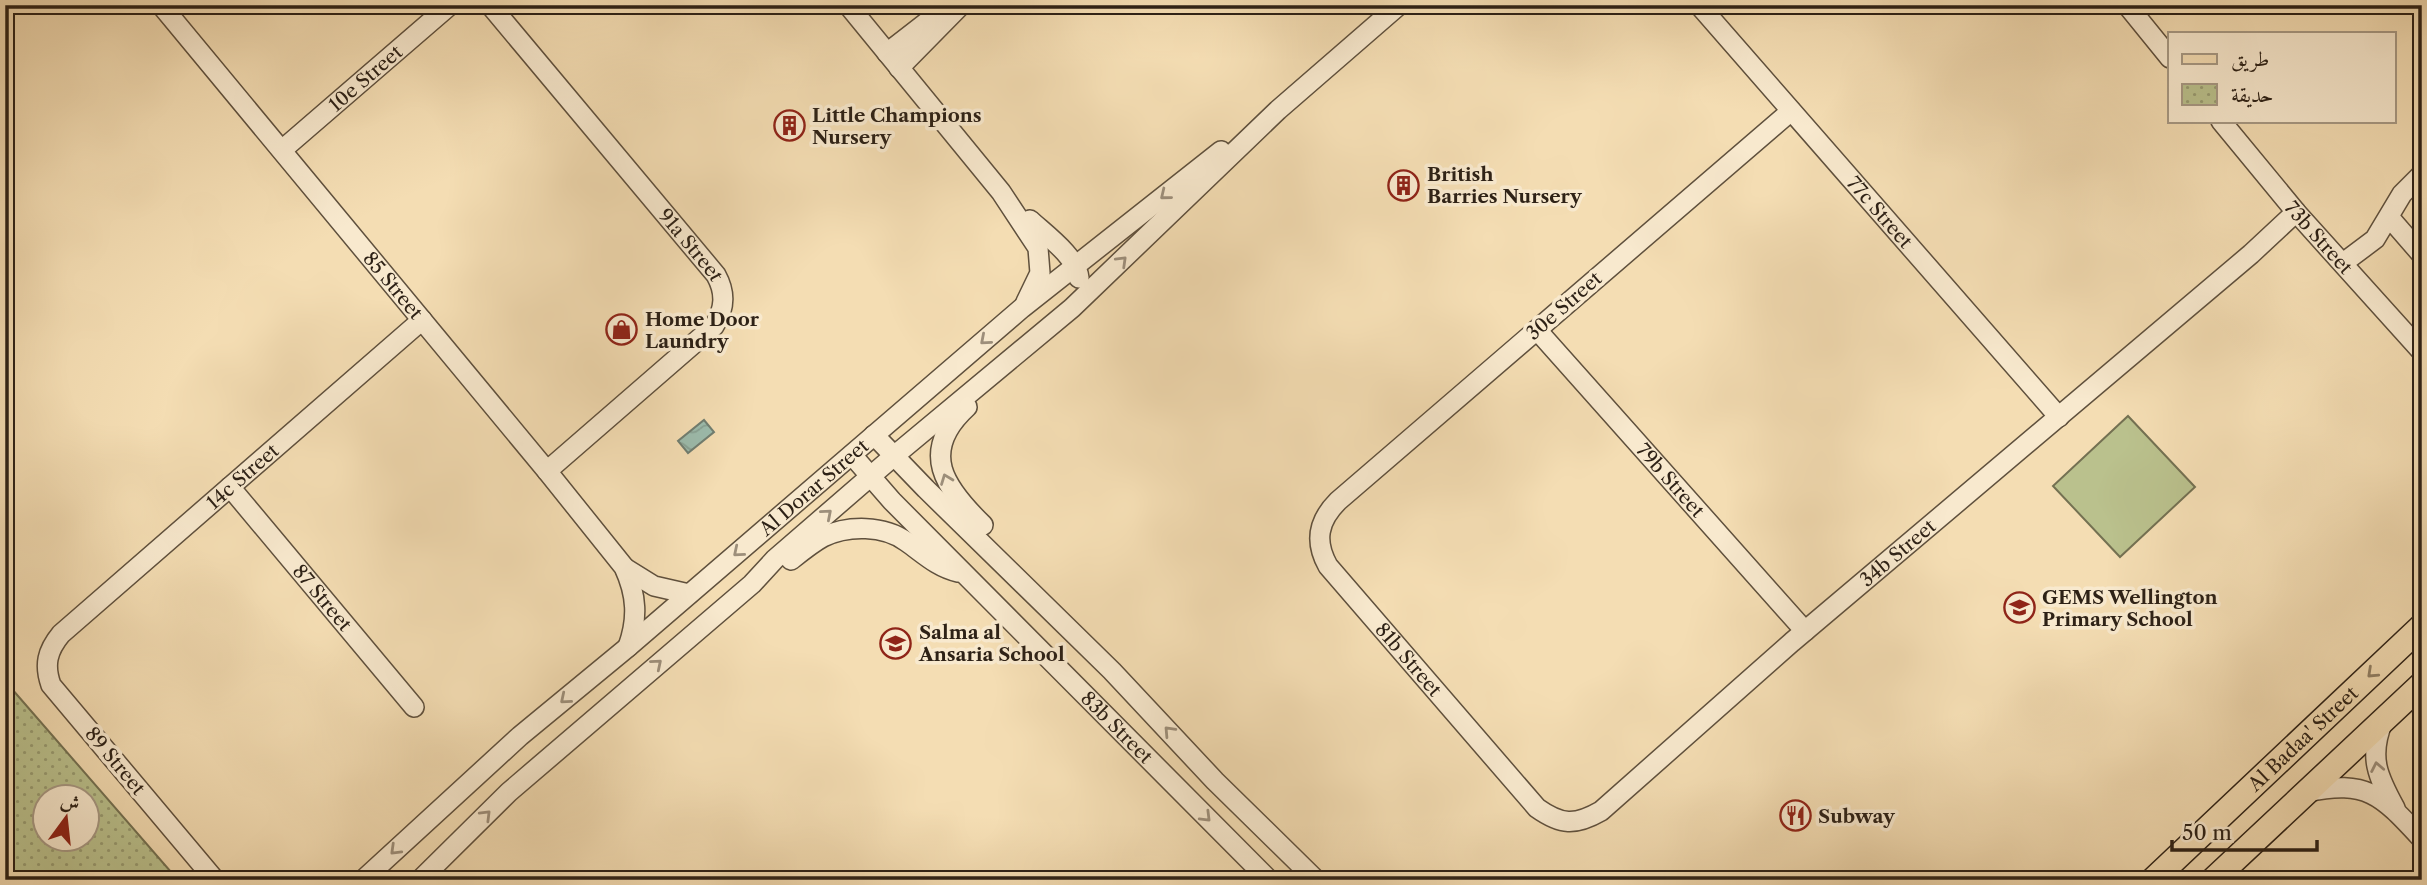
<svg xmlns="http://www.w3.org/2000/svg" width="2427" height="885" viewBox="0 0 2427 885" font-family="'Libre Caslon Text',Amiri,serif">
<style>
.park{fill:url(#park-dots);stroke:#747152;stroke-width:2;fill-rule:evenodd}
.pitch{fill:#bac18d;stroke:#747152;stroke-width:2}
.water{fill:url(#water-waves);stroke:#707e71;stroke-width:2}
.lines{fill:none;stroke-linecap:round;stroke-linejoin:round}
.minor-casing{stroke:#5f503d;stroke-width:22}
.major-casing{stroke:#2d2116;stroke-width:27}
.minor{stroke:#f8e9ce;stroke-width:19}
.major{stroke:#f4ddb3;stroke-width:24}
.oneway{stroke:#9d8f7b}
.oneway2{stroke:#907f64}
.labels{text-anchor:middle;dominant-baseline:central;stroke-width:7;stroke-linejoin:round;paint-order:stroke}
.street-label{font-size:19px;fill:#2d2116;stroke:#f8e9ce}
.poi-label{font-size:19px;font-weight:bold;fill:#2d2116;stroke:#f8e9ce;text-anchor:start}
</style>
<defs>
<pattern id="park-dots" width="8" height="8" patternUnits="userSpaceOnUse" patternTransform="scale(1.75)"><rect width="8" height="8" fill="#bac18d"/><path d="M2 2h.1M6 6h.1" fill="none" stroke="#989c72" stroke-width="1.8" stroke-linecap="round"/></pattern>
<pattern id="water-waves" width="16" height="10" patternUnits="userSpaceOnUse" patternTransform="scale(1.75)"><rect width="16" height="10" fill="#9cbcad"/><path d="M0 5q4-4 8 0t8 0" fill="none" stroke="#87a194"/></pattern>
</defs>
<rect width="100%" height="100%" fill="#f4ddb3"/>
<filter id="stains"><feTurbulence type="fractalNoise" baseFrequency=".00286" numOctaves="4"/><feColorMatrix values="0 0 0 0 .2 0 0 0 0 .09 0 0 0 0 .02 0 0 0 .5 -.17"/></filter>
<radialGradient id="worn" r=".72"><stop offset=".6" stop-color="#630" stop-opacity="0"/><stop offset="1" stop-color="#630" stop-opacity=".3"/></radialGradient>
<path class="park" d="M 5,681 L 178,880 L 5,880 ZM 46,798 L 88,798 L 88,840 L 46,840 Z"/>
<polygon class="pitch" points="2128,416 2195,487 2120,557 2053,486"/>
<polygon class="water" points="704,420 714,432 688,453 678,441"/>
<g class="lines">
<defs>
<g id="minor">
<path id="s1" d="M 161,5 L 547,471 L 624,567 C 637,595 638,619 628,647"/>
<path id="s2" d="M 490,5 L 716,275 C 726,293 725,309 714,326 L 547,471"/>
<polyline points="848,5 1001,192 1038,248 1040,273 1026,302"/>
<path id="s3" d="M 1699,5 L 2059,417"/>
<polyline points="2127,5 2170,58"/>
<polyline points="887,53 945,8"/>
<polyline points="899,68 961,5"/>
<path id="s4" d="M 1791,111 L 1338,501 C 1318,521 1314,541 1328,566 L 1537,808 C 1561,825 1575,826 1601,811 L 1792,642 L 2251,254 L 2296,212"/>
<path id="s5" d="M 2221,121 L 2296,212 L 2422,352"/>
<path id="s6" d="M 282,150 L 450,5"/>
<polyline points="2389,217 2422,255"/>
<path d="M 1030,220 C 1045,234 1077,257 1079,278"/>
<polyline points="2343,263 2375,239 2402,194 2422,174"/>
<path id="s7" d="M 1537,330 L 1805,631"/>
<path d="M 967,407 C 918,452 945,488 983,525"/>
<polyline points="874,435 926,489 1112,671 1215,781 1316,880"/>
<path id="s8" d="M 852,455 L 892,501 L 1269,880"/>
<path id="s9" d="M 230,487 L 414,707"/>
<path d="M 791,560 C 801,552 812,543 823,537 C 848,525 884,525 907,542 C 924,554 937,567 958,572"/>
<polyline points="625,568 654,586 689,594"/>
<path d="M 2383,721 C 2368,757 2378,777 2395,808"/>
<path d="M 2307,792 C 2368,779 2382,796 2422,839"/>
<path id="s10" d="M 215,880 L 51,685 C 44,665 47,651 61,634 L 422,320"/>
<path id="s11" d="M 363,880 L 520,736 L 628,647 L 1022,308 L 1221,151"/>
<polyline points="420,880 509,792 752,584 775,559 894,456 1072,308 1278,110 1399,5"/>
</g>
<g id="major">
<path id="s12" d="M 2153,880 L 2422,626"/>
<polyline points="2213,880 2422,684"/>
</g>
</defs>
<use href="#minor" class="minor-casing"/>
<use href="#major" class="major-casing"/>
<use href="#minor" class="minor"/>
<use href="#major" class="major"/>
</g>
<defs><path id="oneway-chevron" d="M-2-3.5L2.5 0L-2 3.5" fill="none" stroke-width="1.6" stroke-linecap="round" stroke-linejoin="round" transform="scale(1.75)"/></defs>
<g class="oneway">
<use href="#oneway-chevron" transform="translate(1165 195) rotate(141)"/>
<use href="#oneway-chevron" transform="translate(1122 261) rotate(-44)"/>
<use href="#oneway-chevron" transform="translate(985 340) rotate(139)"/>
<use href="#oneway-chevron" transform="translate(946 479) rotate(-111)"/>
<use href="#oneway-chevron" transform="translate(827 514) rotate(-41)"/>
<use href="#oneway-chevron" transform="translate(738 552) rotate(140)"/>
<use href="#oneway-chevron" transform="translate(657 664) rotate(-40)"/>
<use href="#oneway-chevron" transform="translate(565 699) rotate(140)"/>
<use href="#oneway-chevron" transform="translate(1169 731) rotate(-133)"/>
<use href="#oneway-chevron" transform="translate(2377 767) rotate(-101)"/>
<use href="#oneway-chevron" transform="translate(486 815) rotate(-45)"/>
<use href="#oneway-chevron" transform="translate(1206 817) rotate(45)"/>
<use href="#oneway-chevron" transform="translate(395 850) rotate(136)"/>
</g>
<use class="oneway2" href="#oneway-chevron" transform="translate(2372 673) rotate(137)"/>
<defs>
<symbol id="building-ring" viewBox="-11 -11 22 22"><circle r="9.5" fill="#f8e9ce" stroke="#8f2418" stroke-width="1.5"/><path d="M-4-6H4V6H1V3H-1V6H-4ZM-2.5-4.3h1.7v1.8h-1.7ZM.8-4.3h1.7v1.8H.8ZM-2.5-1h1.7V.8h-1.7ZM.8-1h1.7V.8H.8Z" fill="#8f2418"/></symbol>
<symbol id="shop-ring" viewBox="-11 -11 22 22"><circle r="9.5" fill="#f8e9ce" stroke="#8f2418" stroke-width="1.5"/><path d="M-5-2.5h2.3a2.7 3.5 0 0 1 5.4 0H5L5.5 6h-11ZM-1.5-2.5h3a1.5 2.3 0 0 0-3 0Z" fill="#8f2418"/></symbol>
<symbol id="school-ring" viewBox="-11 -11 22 22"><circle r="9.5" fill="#f8e9ce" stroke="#8f2418" stroke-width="1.5"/><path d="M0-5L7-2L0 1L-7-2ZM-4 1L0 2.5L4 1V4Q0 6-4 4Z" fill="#8f2418"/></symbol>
<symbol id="restaurant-ring" viewBox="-11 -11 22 22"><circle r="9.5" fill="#f8e9ce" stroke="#8f2418" stroke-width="1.5"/><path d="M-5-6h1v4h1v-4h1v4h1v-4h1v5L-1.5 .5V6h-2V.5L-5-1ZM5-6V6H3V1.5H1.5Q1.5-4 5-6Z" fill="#8f2418"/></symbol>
</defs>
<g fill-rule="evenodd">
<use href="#building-ring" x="772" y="108" width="35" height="35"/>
<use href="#building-ring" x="1386" y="168" width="35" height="35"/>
<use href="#shop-ring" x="604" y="312" width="35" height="35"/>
<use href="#school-ring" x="2002" y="590" width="35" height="35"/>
<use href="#school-ring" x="878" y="626" width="35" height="35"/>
<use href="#restaurant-ring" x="1778" y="798" width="35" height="35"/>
</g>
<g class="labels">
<g class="street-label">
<text stroke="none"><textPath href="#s6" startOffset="110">10e Street</textPath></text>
<text stroke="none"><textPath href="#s3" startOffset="275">77c Street</textPath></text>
<text stroke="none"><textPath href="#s5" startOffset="152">73b Street</textPath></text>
<text stroke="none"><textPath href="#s2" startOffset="313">91a Street</textPath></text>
<text stroke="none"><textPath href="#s1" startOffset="364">85 Street</textPath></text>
<text transform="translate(1564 306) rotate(-41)">30e Street</text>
<text stroke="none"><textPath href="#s10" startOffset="550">14c Street</textPath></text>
<text stroke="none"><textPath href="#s7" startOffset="201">79b Street</textPath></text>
<text stroke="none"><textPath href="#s11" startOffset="598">Al Dorar Street</textPath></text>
<text stroke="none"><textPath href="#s4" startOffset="1452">34b Street</textPath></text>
<text stroke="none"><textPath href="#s9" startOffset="144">87 Street</textPath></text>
<text stroke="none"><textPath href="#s4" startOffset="793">81b Street</textPath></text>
<text stroke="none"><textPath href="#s8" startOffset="380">83b Street</textPath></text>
<text stroke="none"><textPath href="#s12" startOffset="206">Al Badaa' Street</textPath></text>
<text transform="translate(115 761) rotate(50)">89 Street</text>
</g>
<g class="poi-label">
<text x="812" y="115">Little Champions<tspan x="812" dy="22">Nursery</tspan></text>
<text x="1427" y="174">British<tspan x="1427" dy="22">Barries Nursery</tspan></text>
<text x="645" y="319">Home Door<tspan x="645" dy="22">Laundry</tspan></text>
<text x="2042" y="597">GEMS Wellington<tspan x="2042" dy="22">Primary School</tspan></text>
<text x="919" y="632">Salma al<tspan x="919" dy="22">Ansaria School</tspan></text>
<text x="1818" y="816">Subway</text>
</g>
</g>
<rect width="2427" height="885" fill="none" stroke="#f4ddb3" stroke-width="28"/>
<rect x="7" y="7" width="2413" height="871" fill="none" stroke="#2d2116" stroke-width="3.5"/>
<rect x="14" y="14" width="2399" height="857" fill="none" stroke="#2d2116" stroke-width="2"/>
<rect x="2168" y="32" width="228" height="91" fill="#f8e9ce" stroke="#a79984" stroke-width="2"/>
<rect x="2182" y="54" width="35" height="10" fill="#f4ddb3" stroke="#a79984" stroke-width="2"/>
<text x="2231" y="66" font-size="21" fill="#2d2116">طريق</text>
<rect x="2182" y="84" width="35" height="21" fill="url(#park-dots)" stroke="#a79984" stroke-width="2"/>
<text x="2231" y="102" font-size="21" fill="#2d2116">حديقة</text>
<g transform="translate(66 818) rotate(15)"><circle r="33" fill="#f8e9ce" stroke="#a79984" stroke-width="2"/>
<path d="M0-5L12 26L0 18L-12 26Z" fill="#8f2418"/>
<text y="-10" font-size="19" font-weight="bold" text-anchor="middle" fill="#2d2116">ش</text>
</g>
<path d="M2172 840v10h145v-10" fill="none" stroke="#2d2116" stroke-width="3.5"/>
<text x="2182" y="840" font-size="21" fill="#2d2116" stroke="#f8e9ce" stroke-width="5" paint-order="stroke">50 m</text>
<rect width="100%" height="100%" filter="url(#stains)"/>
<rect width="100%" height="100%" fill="url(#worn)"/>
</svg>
